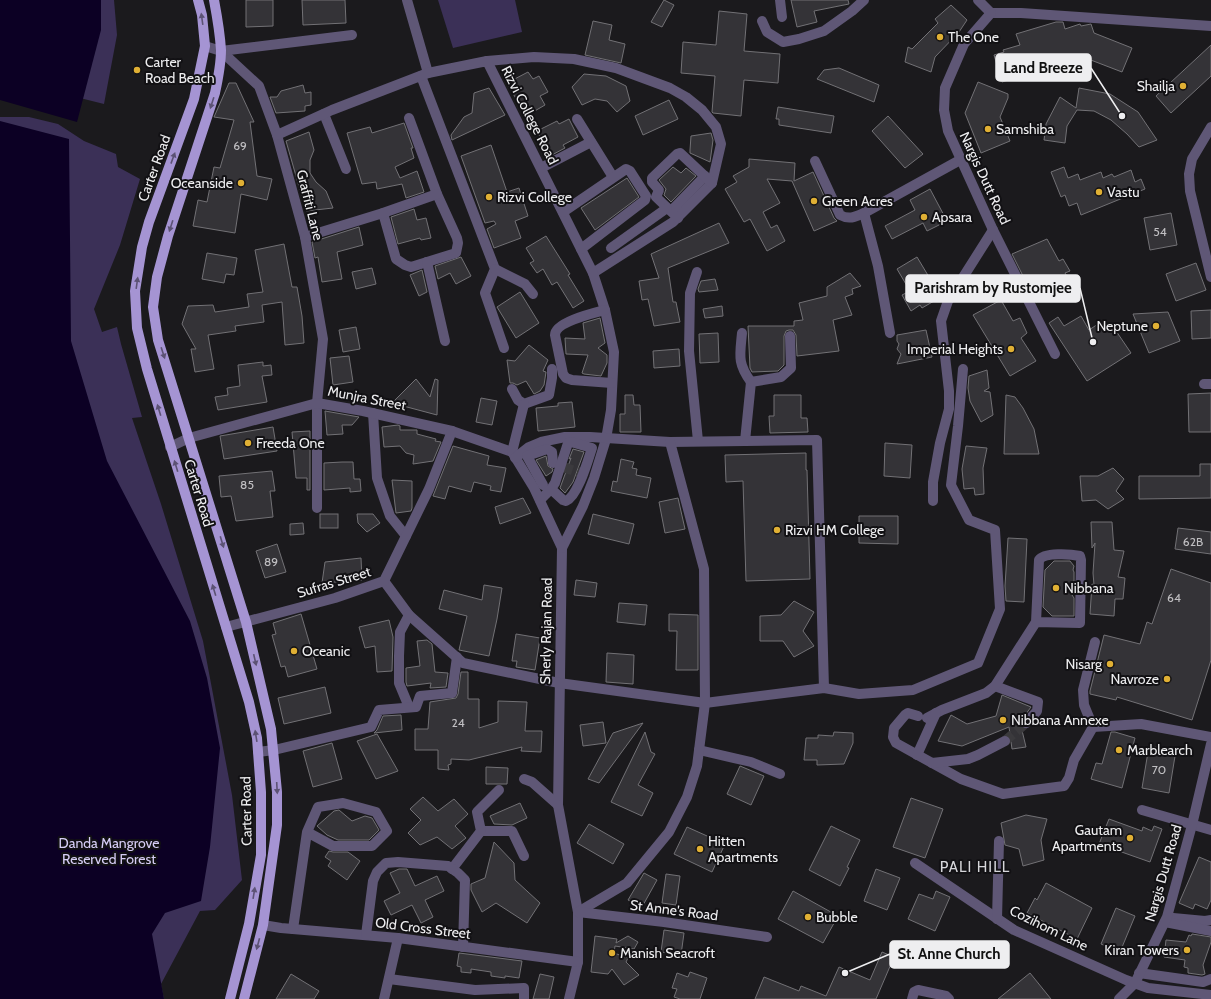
<svg xmlns="http://www.w3.org/2000/svg" width="1211" height="999" viewBox="0 0 1211 999" font-family="Cabin,sans-serif">
<style>
.green{fill:#3b3057}
.water{fill:#0c0024}
.building{fill:#343337;stroke:#727175}
.lines{fill:none;stroke-linecap:round;stroke-linejoin:round}
.minor-tunnel{stroke:#3b3a3d;stroke-width:10;stroke-dasharray:10 5;stroke-linecap:butt}
.minor{stroke:#5f5776;stroke-width:10}
.major{stroke:#a594d3;stroke-width:10}
.oneway{fill:#5c5274}
.poi-dot{fill:#e0b034;stroke:#121114;stroke-width:1.5}
.labels{text-anchor:middle;dominant-baseline:central;stroke-width:4;stroke-linejoin:round;paint-order:stroke}
.number-label{font-size:12px;fill:#c0bfc2}
.poi-label{font-size:14px;fill:#eeeef0;stroke:#121114;text-anchor:start}
.street-label{font-size:14px;fill:#eeeef0;stroke:#121114}
.park-label{font-size:14px;fill:#d6cdf5;stroke:#121114}
.neighbourhood-label{font-size:15px;letter-spacing:1px;fill:#d6d6da;stroke:#121114}
.leader{fill:none;stroke:#eeeef0;stroke-width:1.5}
.callout-dot{fill:#eeeef0;stroke:#121114;stroke-width:1.5}
.callout{fill:#eeeef0;stroke:#eeeef0;stroke-width:1.5}
.callout-label{font-size:15px;text-anchor:middle;font-weight:bold;fill:#111}
</style>
<rect width="100%" height="100%" fill="#1b1a1d"/>
<g class="green">
<polygon points="0,0 114,0 117,35 104,104 0,78"/>
<polygon points="438,0 515,0 522,32 453,48"/>
<polygon points="0,117 29,117 58,124 84,141 116,154 118,167 140,179 120,245 94,309 102,332 117,327 121,344 142,417 132,418 161,504 203,641 232,795 242,880 215,910 200,911 161,984 164,999 0,999"/>
</g>
<g class="water">
<polygon points="0,0 101,0 101,30 77,122 0,100"/>
<polygon points="0,121 69,139 71,341 107,461 190,621 207,678 220,748 210,847 201,901 165,913 152,934 164,999 0,999"/>
</g>
<g class="building">
<polygon points="246,0 273,0 273,26 246,27"/>
<polygon points="302,0 345,0 346,23 303,25"/>
<polygon points="664,0 674,5 662,27 651,22"/>
<polygon points="791,0 848,0 849,4 814,11 817,22 797,27"/>
<polygon points="951,5 967,20 959,32 935,57 931,72 905,62 908,47 912,49 938,23 935,19"/>
<polygon points="719,11 747,14 744,51 780,54 778,83 744,80 741,116 713,113 712,112 715,76 681,73 683,42 716,45"/>
<polygon points="593,21 612,25 609,40 625,44 621,63 585,55"/>
<polygon points="1056,22 1063,22 1065,29 1080,24 1081,26 1091,24 1094,33 1132,48 1122,72 1083,57 1002,82 994,55 1004,52 1003,50 1020,45 1016,34"/>
<polygon points="1211,45 1211,76 1171,113 1156,96"/>
<polygon points="839,68 879,85 874,102 817,79 824,70"/>
<polygon points="528,72 533,79 539,76 548,92 540,96 545,105 526,116 507,83"/>
<polygon points="584,74 606,76 626,86 630,101 617,112 607,101 595,99 582,105 572,87"/>
<polygon points="978,82 1008,94 1008,98 1000,117 1010,141 981,153 965,113"/>
<polygon points="229,83 236,83 254,122 250,122 257,176 272,179 267,200 241,194 235,233 193,226 198,200 207,202 214,167 220,168 234,120 214,117"/>
<polygon points="303,85 305,93 311,92 311,105 305,106 305,111 276,113 270,97 277,97 281,91"/>
<polygon points="489,88 505,115 452,140 451,135 464,117 472,113 474,93"/>
<polygon points="1079,88 1110,94 1138,112 1157,140 1139,147 1127,134 1111,120 1094,111 1077,110 1067,126 1065,143 1044,140 1046,124 1060,97 1076,108"/>
<polygon points="669,100 678,119 643,135 635,116"/>
<polygon points="778,107 834,116 831,133 779,125 779,119 776,119"/>
<polygon points="888,116 923,154 905,168 872,131"/>
<polygon points="569,119 578,137 563,145 565,148 550,156 537,131 557,121 559,124"/>
<polygon points="404,123 413,148 411,148 414,158 395,167 400,178 417,171 424,192 406,198 402,184 377,189 376,182 362,184 347,133 370,127 372,133"/>
<polygon points="309,132 314,150 310,160 310,173 316,182 326,191 333,208 306,211 286,141"/>
<polygon points="711,133 713,140 710,162 690,153 690,150 691,136"/>
<polygon points="491,145 507,192 519,188 528,216 515,221 521,238 494,248 487,229 496,224 494,221 485,223 461,156"/>
<polygon points="749,159 795,163 794,181 813,172 834,218 837,221 814,231 792,181 767,179 780,203 763,212 771,228 777,225 785,241 767,251 750,219 744,222 725,189 737,182 733,176 749,167"/>
<polygon points="673,167 681,173 686,168 696,176 671,202 664,195 666,189 659,180"/>
<polygon points="1064,167 1068,178 1078,174 1080,180 1101,172 1103,178 1112,174 1114,177 1131,170 1135,182 1141,179 1145,189 1081,215 1077,203 1069,206 1065,195 1061,197 1051,172"/>
<polygon points="627,178 639,197 595,230 581,208"/>
<polygon points="930,189 947,221 927,231 923,223 892,239 885,226 915,210 910,200"/>
<polygon points="414,209 417,220 426,218 431,238 421,240 420,238 398,244 391,217"/>
<polygon points="1171,213 1177,245 1150,250 1144,218"/>
<polygon points="719,223 729,243 668,268 673,302 676,302 680,322 654,326 648,299 642,300 639,281 659,278 651,254"/>
<polygon points="359,227 363,245 337,252 342,279 322,282 318,257 315,258 312,242"/>
<polygon points="546,236 570,274 568,275 584,301 573,308 557,282 552,285 543,269 537,273 530,263 534,261 526,248"/>
<polygon points="1047,239 1059,261 1063,259 1070,271 1065,273 1073,287 1036,302 1012,254"/>
<polygon points="284,244 292,287 297,287 302,316 304,343 285,345 282,302 262,305 264,322 235,326 236,331 208,335 214,369 195,372 191,349 196,349 182,324 188,306 213,305 215,312 249,307 247,294 263,292 255,250"/>
<polygon points="207,253 237,258 234,275 226,274 224,283 202,279"/>
<polygon points="461,257 471,276 456,284 450,273 438,279 435,266"/>
<polygon points="917,257 941,297 922,308 920,305 911,311 902,295 910,291 897,269"/>
<polygon points="1196,263 1206,290 1176,301 1166,274"/>
<polygon points="372,268 376,284 356,289 352,272"/>
<polygon points="422,270 427,292 419,296 410,275"/>
<polygon points="850,273 861,286 852,289 853,294 845,297 852,315 833,320 839,351 797,356 796,335 793,330 789,330 786,331 784,336 784,365 778,371 752,372 750,368 748,326 794,326 794,321 803,320 799,303 827,296 827,287"/>
<polygon points="715,279 718,290 699,292 698,289 701,281"/>
<polygon points="520,292 539,323 516,338 497,307"/>
<polygon points="1001,300 1013,321 1020,318 1027,333 1021,338 1036,361 1010,376 973,315"/>
<polygon points="722,306 723,316 705,318 703,309"/>
<polygon points="1211,310 1211,338 1192,339 1191,311"/>
<polygon points="1168,312 1180,341 1149,353 1133,314"/>
<polygon points="1081,316 1089,330 1098,324 1103,331 1112,325 1131,353 1087,381 1049,323 1058,317 1064,326"/>
<polygon points="600,318 605,343 598,348 607,355 607,363 601,376 584,374 582,373 588,355 566,354 565,338 585,339 583,323"/>
<polygon points="356,327 360,349 343,352 339,330"/>
<polygon points="926,330 932,357 897,364 901,354 897,349 899,344 897,341 897,335"/>
<polygon points="718,333 719,362 700,363 699,334"/>
<polygon points="529,345 548,360 543,371 546,372 544,385 540,391 534,394 526,381 517,385 513,383 510,383 507,360 515,361"/>
<polygon points="679,349 680,366 654,368 653,351"/>
<polygon points="349,356 353,382 333,385 330,358"/>
<polygon points="263,362 263,366 271,365 272,375 262,376 267,402 218,410 215,397 228,395 227,388 240,386 238,365"/>
<polygon points="987,370 989,388 984,391 990,392 993,415 981,422 970,401 968,388 969,376"/>
<polygon points="416,379 430,397 435,379 438,380 437,415 392,403"/>
<polygon points="1211,393 1211,432 1189,432 1188,394"/>
<polygon points="625,395 633,395 634,405 640,405 641,432 620,432 620,414 625,414"/>
<polygon points="774,395 801,395 801,418 807,418 808,432 770,433 769,416 774,416"/>
<polygon points="1006,395 1015,397 1023,408 1034,429 1039,454 1004,454"/>
<polygon points="481,398 497,401 492,425 476,422"/>
<polygon points="572,402 575,427 538,431 536,408 558,406 558,403"/>
<polygon points="325,411 359,417 352,425 342,425 343,434 327,435"/>
<polygon points="398,425 400,426 400,430 417,430 417,434 436,439 435,441 441,442 433,461 413,464 414,455 406,453 400,446 384,447 382,427"/>
<polygon points="273,427 277,451 224,459 220,436"/>
<polygon points="310,431 310,490 307,490 307,478 296,478 292,432"/>
<polygon points="885,443 912,445 910,478 884,476"/>
<polygon points="453,446 489,456 487,465 506,468 501,492 490,490 491,486 474,482 471,492 449,486 445,499 433,496"/>
<polygon points="966,446 987,448 983,468 984,494 975,495 974,488 964,489 962,469"/>
<polygon points="573,449 584,452 573,482 565,493 560,488 571,458 569,459"/>
<polygon points="806,453 806,470 807,470 810,579 746,581 743,481 726,482 725,455"/>
<polygon points="546,456 548,466 553,469 552,472 546,476 536,460"/>
<polygon points="621,459 634,462 632,468 637,469 636,475 651,478 647,498 611,491 613,481 617,482"/>
<polygon points="342,462 353,462 354,479 360,479 361,491 350,492 350,488 324,490 324,463"/>
<polygon points="1200,464 1211,464 1211,498 1139,499 1139,476 1200,476"/>
<polygon points="1113,468 1124,479 1116,491 1124,499 1108,509 1096,500 1082,501 1080,476 1098,476"/>
<polygon points="272,471 275,491 270,491 273,517 236,521 231,496 221,497 219,476"/>
<polygon points="392,480 412,481 412,508 411,511 396,513"/>
<polygon points="523,498 531,513 500,524 495,507"/>
<polygon points="678,498 685,529 665,533 659,502"/>
<rect x="320" y="514" width="18" height="14"/>
<polygon points="357,514 373,514 380,523 367,532 358,523"/>
<polygon points="593,514 634,524 629,544 588,534"/>
<polygon points="859,516 898,516 898,544 859,543"/>
<polygon points="1091,522 1112,522 1114,550 1124,551 1118,577 1125,578 1123,599 1115,599 1114,616 1090,614 1092,584 1094,585 1093,573 1095,543 1092,548"/>
<polygon points="303,523 304,534 290,535 290,524"/>
<polygon points="1178,528 1211,532 1211,554 1175,549"/>
<polygon points="1008,538 1027,539 1024,602 1006,601 1005,586"/>
<polygon points="277,544 286,572 265,578 256,551"/>
<polygon points="361,558 362,580 322,583 325,562"/>
<polygon points="1054,561 1070,561 1074,566 1073,570 1074,572 1074,581 1070,584 1070,592 1074,598 1074,616 1052,616 1043,607 1045,570"/>
<polygon points="1171,569 1211,583 1211,660 1192,720 1117,697 1116,700 1090,694 1090,691 1104,635 1140,644 1147,622 1152,624"/>
<polygon points="576,580 597,583 595,597 574,595"/>
<polygon points="484,585 502,588 497,619 489,656 459,650 467,616 439,609 444,590 482,600"/>
<polygon points="794,601 814,612 803,631 814,646 794,657 783,641 760,641 760,616 781,615"/>
<polygon points="619,603 647,605 645,625 617,622"/>
<polygon points="301,614 317,669 288,677 285,666 281,667 272,635 276,634 273,623"/>
<polygon points="669,614 698,615 698,670 676,670 677,631 669,631"/>
<polygon points="389,620 393,637 392,671 377,672 375,646 365,648 359,627"/>
<polygon points="516,634 540,638 535,670 516,667 517,661 512,661"/>
<polygon points="427,640 432,644 435,672 448,673 446,687 430,688 431,683 407,686 406,682 406,668 420,666 417,641"/>
<polygon points="607,653 634,655 633,684 606,682"/>
<polygon points="461,672 468,672 468,699 479,699 479,728 498,722 498,701 527,702 525,731 542,731 541,752 521,751 522,747 469,760 451,759 451,764 448,765 449,770 438,769 438,750 415,750 415,729 428,729 430,702 456,698 458,694"/>
<polygon points="325,687 331,713 284,724 278,698"/>
<polygon points="1002,695 1031,707 1020,722 1026,747 1012,749 1009,727 962,746 938,741 951,715 967,724 996,716"/>
<polygon points="401,715 402,730 374,733 377,730 383,716"/>
<polygon points="603,722 606,743 583,746 580,725"/>
<polygon points="643,723 599,783 588,779 613,733"/>
<polygon points="645,732 651,752 655,754 638,785 653,793 642,816 611,802"/>
<polygon points="834,732 853,733 853,743 844,764 817,765 817,760 804,760 806,738 818,738 818,735 833,736"/>
<polygon points="1111,732 1115,732 1135,738 1122,788 1091,779 1096,763 1102,764"/>
<polygon points="377,734 398,771 376,779 357,741"/>
<polygon points="332,743 342,779 313,787 303,751"/>
<polygon points="1149,746 1176,750 1169,793 1142,788"/>
<polygon points="740,766 764,776 751,805 727,794"/>
<polygon points="486,767 508,768 507,784 486,784"/>
<polygon points="423,797 438,811 454,799 468,814 455,826 466,838 452,849 437,837 420,845 408,833 421,820 410,809"/>
<polygon points="911,798 943,809 925,858 893,847"/>
<polygon points="520,803 527,818 512,825 494,824 490,816"/>
<polygon points="339,810 352,821 365,816 372,818 379,830 369,840 338,840 327,835 317,826 334,811"/>
<polygon points="1026,815 1047,819 1041,840 1044,860 1023,866 1019,849 1005,845 1001,823"/>
<polygon points="1109,819 1142,831 1143,827 1152,831 1154,826 1162,829 1150,862 1099,844"/>
<polygon points="589,824 624,844 613,864 577,843"/>
<polygon points="831,826 860,840 847,867 849,868 840,886 809,870"/>
<polygon points="687,827 725,844 712,872 674,854"/>
<polygon points="494,842 514,863 515,880 540,903 527,923 496,903 482,912 471,890 471,884 485,878"/>
<polygon points="329,851 333,852 348,852 360,861 347,880 328,866 331,861 325,857"/>
<polygon points="1199,857 1211,862 1211,900 1207,909 1195,904 1193,909 1179,903"/>
<polygon points="399,869 407,869 415,886 437,876 444,891 425,900 433,917 421,923 412,905 391,915 384,901 400,893 390,873"/>
<polygon points="876,869 900,878 887,910 864,901"/>
<polygon points="644,873 657,880 642,907 628,900"/>
<polygon points="666,874 680,876 676,905 662,903"/>
<polygon points="1046,883 1092,908 1077,939 1027,913 1035,898 1037,900"/>
<polygon points="793,891 838,916 823,943 778,919"/>
<polygon points="936,891 950,897 935,931 908,919 919,894 933,899"/>
<polygon points="1116,908 1135,916 1120,952 1101,944"/>
<polygon points="664,930 684,933 681,955 661,952"/>
<polygon points="1192,934 1211,937 1211,942 1203,965 1205,974 1202,975 1188,973 1188,968 1184,967 1185,960 1164,957 1166,940 1186,942 1189,935 1191,936"/>
<polygon points="595,936 617,939 616,943 628,936 638,942 634,949 615,946 614,953 628,958 626,962 639,975 624,985 612,969 608,974 591,972"/>
<polygon points="882,952 894,957 876,999 755,999 764,977 799,991 801,986 826,996 839,967 870,980"/>
<polygon points="459,953 522,961 519,978 505,976 505,978 491,976 491,972 471,969 471,973 461,972 461,967 457,966"/>
<polygon points="690,972 707,978 700,999 680,999 674,997 677,989 672,988 677,973 688,977"/>
<polygon points="1030,973 1051,999 998,999"/>
<polygon points="291,974 319,991 314,999 276,999"/>
<polygon points="540,974 554,977 549,999 533,999"/>
</g>
<g class="lines">
<g class="minor-tunnel">
<polyline points="563,467 581,473"/>
<polyline points="1005,741 1026,723"/>
</g>
<g class="minor">
<polyline points="407,0 428,73"/>
<polyline points="780,0 782,17"/>
<polyline points="978,0 991,13 1021,13 1211,26"/>
<polyline points="991,13 964,44 945,88 944,110 948,131 993,230 1055,354"/>
<polyline points="762,21 767,32 783,42 799,39 824,31 852,11 864,0"/>
<polyline points="205,46 221,51 259,86 277,135 305,237 323,339 317,403 317,508"/>
<polyline points="221,51 352,35"/>
<polyline points="487,61 534,57 574,59 616,68 670,88 686,97 702,110 716,127 721,144 712,183 673,222 593,273"/>
<polyline points="421,76 495,269 485,293 504,348"/>
<polyline points="324,114 346,169"/>
<polyline points="577,119 613,177"/>
<polyline points="1211,127 1192,159 1189,174 1190,191 1211,277"/>
<polyline points="277,135 332,110 428,73 487,61 593,273 605,310 614,352 611,410 606,439 594,478 583,506 562,548 558,805 578,912 578,962 569,999"/>
<path d="M 815,161 L 840,215 C 849,220 855,217 864,213 L 960,160"/>
<polyline points="541,168 591,142"/>
<polyline points="671,211 705,176"/>
<polyline points="563,212 626,169 630,171 646,196 645,200 581,249"/>
<polyline points="383,213 396,259 405,265 411,267 456,253 458,243 457,238 437,194 409,118"/>
<polyline points="864,213 878,266 890,333"/>
<polyline points="678,218 656,197 659,190 652,182 652,178 677,154 680,153 712,183"/>
<polyline points="305,237 383,213 437,194"/>
<polyline points="611,248 667,208"/>
<polyline points="427,262 445,341"/>
<polyline points="495,269 525,284 533,294"/>
<polyline points="697,272 690,293 689,351 698,441"/>
<path d="M 605,310 C 594,313 555,322 555,335 L 563,374 L 566,378 L 572,380 L 612,383"/>
<path d="M 742,333 C 740,355 737,363 751,382"/>
<polyline points="1204,384 1211,384"/>
<polyline points="512,389 518,400 524,404 549,395 552,378 552,369"/>
<polyline points="373,413 377,478 390,516 406,536"/>
<polyline points="745,441 751,382 781,377 791,368 790,336"/>
<polyline points="170,447 189,438 317,403 363,411 452,431 512,452"/>
<polyline points="512,452 534,488 562,548"/>
<polyline points="512,452 524,404"/>
<polyline points="515,458 529,447 541,442 565,437 590,437 670,442 817,440 824,688"/>
<polyline points="543,485 527,456 547,449 552,452 553,463"/>
<path d="M 540,500 L 551,489 L 555,483 L 568,443 L 571,442 L 592,448 C 588,460 578,496 566,501 L 563,500 L 551,489"/>
<polyline points="933,501 933,482 940,443 949,409 949,391 941,321 948,301 993,230"/>
<polyline points="384,581 409,615 463,663 559,683 705,703 824,688 859,694 913,690 978,663 1000,609 995,530 969,520 951,485 958,426 963,369"/>
<polyline points="226,627 335,598 384,581 429,489 452,431"/>
<polyline points="995,686 1038,702 1037,711 1026,723"/>
<polyline points="409,707 399,683 399,656 400,632 409,615"/>
<polyline points="918,716 908,713 905,715 894,728 893,737 896,743 961,779 1003,794 1064,786 1069,778 1074,760 1093,727"/>
<path d="M 927,718 L 942,710 L 986,693 L 995,686 L 1036,622 L 1039,560 C 1044,552 1071,554 1080,556 L 1081,560 L 1080,623 L 1036,622"/>
<polyline points="1093,727 1141,724 1211,737"/>
<polyline points="1093,727 1084,705 1083,690 1095,642"/>
<polyline points="699,750 751,762 780,774"/>
<polyline points="258,752 274,750 371,727 379,710 416,707 420,696 452,693 457,657"/>
<polyline points="917,755 936,713"/>
<polyline points="932,763 968,759 978,755 1005,741"/>
<polyline points="524,779 532,782 558,805"/>
<polyline points="1142,810 1211,830"/>
<polyline points="481,831 512,831 524,856"/>
<polyline points="915,863 1014,930 1126,980 1148,988 1211,995"/>
<polyline points="452,869 481,831 477,812 499,790"/>
<polyline points="578,912 627,883 669,832 687,797 697,766 705,703 704,569 670,442"/>
<polyline points="578,912 664,922 767,937"/>
<polyline points="1173,918 1205,921 1211,920"/>
<polyline points="997,919 999,841"/>
<polyline points="1165,922 1211,931"/>
<polyline points="263,925 281,928 398,938 578,962"/>
<polyline points="293,929 307,832 318,807 343,803 376,812 387,831 372,846 333,846 307,832"/>
<polyline points="366,935 373,881 377,872 386,863 398,862 448,866 458,873 465,880 463,947"/>
<polyline points="1139,973 1203,982 1211,979"/>
<polyline points="389,979 475,990 524,988 524,999"/>
<polyline points="384,999 398,938"/>
<polyline points="912,999 914,992 918,990 946,996 949,999"/>
<polyline points="1119,999 1135,983 1167,917 1192,825 1211,744"/>
</g>
<g class="major">
<polyline points="198,0 202,15 205,46 194,99 149,222 142,247 135,291 137,328 147,369 249,702 257,738 261,792 261,855 249,924 230,999"/>
<path d="M 214,0 C 217,16 220,33 221,50 C 221,64 218,79 215,93 L 168,236 L 157,277 L 153,307 L 158,340 L 246,622 L 271,729 L 277,792 L 277,825 L 263,925 L 244,999"/>
</g>
</g>
<defs><path id="oneway-solid" d="M-6-.8H1V-3.2L6.5 0L1 3.2V.8H-6Z"/></defs>
<g class="oneway">
<use href="#oneway-solid" transform="translate(202 19) rotate(-98)"/>
<use href="#oneway-solid" transform="translate(212 103) rotate(108)"/>
<use href="#oneway-solid" transform="translate(173 158) rotate(-70)"/>
<use href="#oneway-solid" transform="translate(171 226) rotate(108)"/>
<use href="#oneway-solid" transform="translate(137 283) rotate(-82)"/>
<use href="#oneway-solid" transform="translate(163 353) rotate(72)"/>
<use href="#oneway-solid" transform="translate(159 410) rotate(-107)"/>
<use href="#oneway-solid" transform="translate(176 466) rotate(-107)"/>
<use href="#oneway-solid" transform="translate(222 542) rotate(73)"/>
<use href="#oneway-solid" transform="translate(214 590) rotate(-107)"/>
<use href="#oneway-solid" transform="translate(255 660) rotate(77)"/>
<use href="#oneway-solid" transform="translate(256 736) rotate(-99)"/>
<use href="#oneway-solid" transform="translate(277 788) rotate(87)"/>
<use href="#oneway-solid" transform="translate(254 893) rotate(-81)"/>
<use href="#oneway-solid" transform="translate(258 944) rotate(105)"/>
</g>
<g class="poi-dot">
<circle cx="940" cy="37" r="4"/>
<circle cx="137" cy="70" r="4"/>
<circle cx="1183" cy="86" r="4"/>
<circle cx="988" cy="129" r="4"/>
<circle cx="241" cy="183" r="4"/>
<circle cx="1099" cy="192" r="4"/>
<circle cx="489" cy="197" r="4"/>
<circle cx="814" cy="201" r="4"/>
<circle cx="924" cy="217" r="4"/>
<circle cx="1156" cy="326" r="4"/>
<circle cx="1011" cy="349" r="4"/>
<circle cx="248" cy="443" r="4"/>
<circle cx="777" cy="530" r="4"/>
<circle cx="1056" cy="588" r="4"/>
<circle cx="294" cy="651" r="4"/>
<circle cx="1110" cy="664" r="4"/>
<circle cx="1167" cy="679" r="4"/>
<circle cx="1003" cy="720" r="4"/>
<circle cx="1119" cy="750" r="4"/>
<circle cx="1130" cy="838" r="4"/>
<circle cx="700" cy="849" r="4"/>
<circle cx="808" cy="917" r="4"/>
<circle cx="1187" cy="950" r="4"/>
<circle cx="612" cy="953" r="4"/>
</g>
<g class="labels">
<g class="number-label">
<text x="240" y="145">69</text>
<text x="1160" y="231">54</text>
<text x="247" y="484">85</text>
<text x="1193" y="541">62B</text>
<text x="271" y="561">89</text>
<text x="1174" y="597">64</text>
<text x="458" y="722">24</text>
<text x="1159" y="769">70</text>
</g>
<g class="poi-label">
<text x="948" y="37">The One</text>
<text x="145" y="62">Carter<tspan x="145" dy="16">Road Beach</tspan></text>
<text x="1175" y="86" text-anchor="end">Shailja</text>
<text x="996" y="129">Samshiba</text>
<text x="233" y="183" text-anchor="end">Oceanside</text>
<text x="1107" y="192">Vastu</text>
<text x="497" y="197">Rizvi College</text>
<text x="822" y="201">Green Acres</text>
<text x="932" y="217">Apsara</text>
<text x="1148" y="326" text-anchor="end">Neptune</text>
<text x="1003" y="349" text-anchor="end">Imperial Heights</text>
<text x="256" y="443">Freeda One</text>
<text x="785" y="530">Rizvi HM College</text>
<text x="1064" y="588">Nibbana</text>
<text x="302" y="651">Oceanic</text>
<text x="1102" y="664" text-anchor="end">Nisarg</text>
<text x="1159" y="679" text-anchor="end">Navroze</text>
<text x="1011" y="720">Nibbana Annexe</text>
<text x="1127" y="750">Marblearch</text>
<text x="1122" y="830" text-anchor="end">Gautam<tspan x="1122" dy="16">Apartments</tspan></text>
<text x="708" y="841">Hitten<tspan x="708" dy="16">Apartments</tspan></text>
<text x="816" y="917">Bubble</text>
<text x="1179" y="950" text-anchor="end">Kiran Towers</text>
<text x="620" y="953">Manish Seacroft</text>
</g>
<g class="street-label">
<text transform="translate(530 115) rotate(63)">Rizvi College Road</text>
<text transform="translate(154 168) rotate(-70)">Carter Road</text>
<text transform="translate(985 178) rotate(65)">Nargis Dutt Road</text>
<text transform="translate(310 205) rotate(76)">Graffiti Lane</text>
<text transform="translate(367 398) rotate(11)">Munjra Street</text>
<text transform="translate(199 493) rotate(73)">Carter Road</text>
<text transform="translate(334 582) rotate(-17)">Sufras Street</text>
<text transform="translate(546 631) rotate(-89)">Sherly Rajan Road</text>
<text transform="translate(246 811) rotate(-91)">Carter Road</text>
<text transform="translate(1163 873) rotate(-74)">Nargis Dutt Road</text>
<text transform="translate(674 910) rotate(7)">St Anne's Road</text>
<text transform="translate(423 928) rotate(7)">Old Cross Street</text>
<text transform="translate(1049 928) rotate(26)">Cozihom Lane</text>
</g>
<g class="park-label">
<text x="109" y="843">Danda Mangrove<tspan x="109" dy="16">Reserved Forest</tspan></text>
</g>
<g class="neighbourhood-label">
<text x="975" y="867">PALI HILL</text>
</g>
</g>
<path class="leader" d="M1122 116L1091 68M1093 342L1080 288M845 973L890 954"/>
<g class="callout-dot">
<circle cx="1122" cy="116" r="4"/>
<circle cx="1093" cy="342" r="4"/>
<circle cx="845" cy="973" r="4"/>
</g>
<g class="callout">
<rect x="996" y="54" width="95" height="27" rx="4"/>
<rect x="906" y="275" width="174" height="27" rx="4"/>
<rect x="890" y="941" width="119" height="27" rx="4"/>
</g>
<g class="callout-label">
<text x="1043" y="73">Land Breeze</text>
<text x="993" y="293">Parishram by Rustomjee</text>
<text x="949" y="959">St. Anne Church</text>
</g>
</svg>
